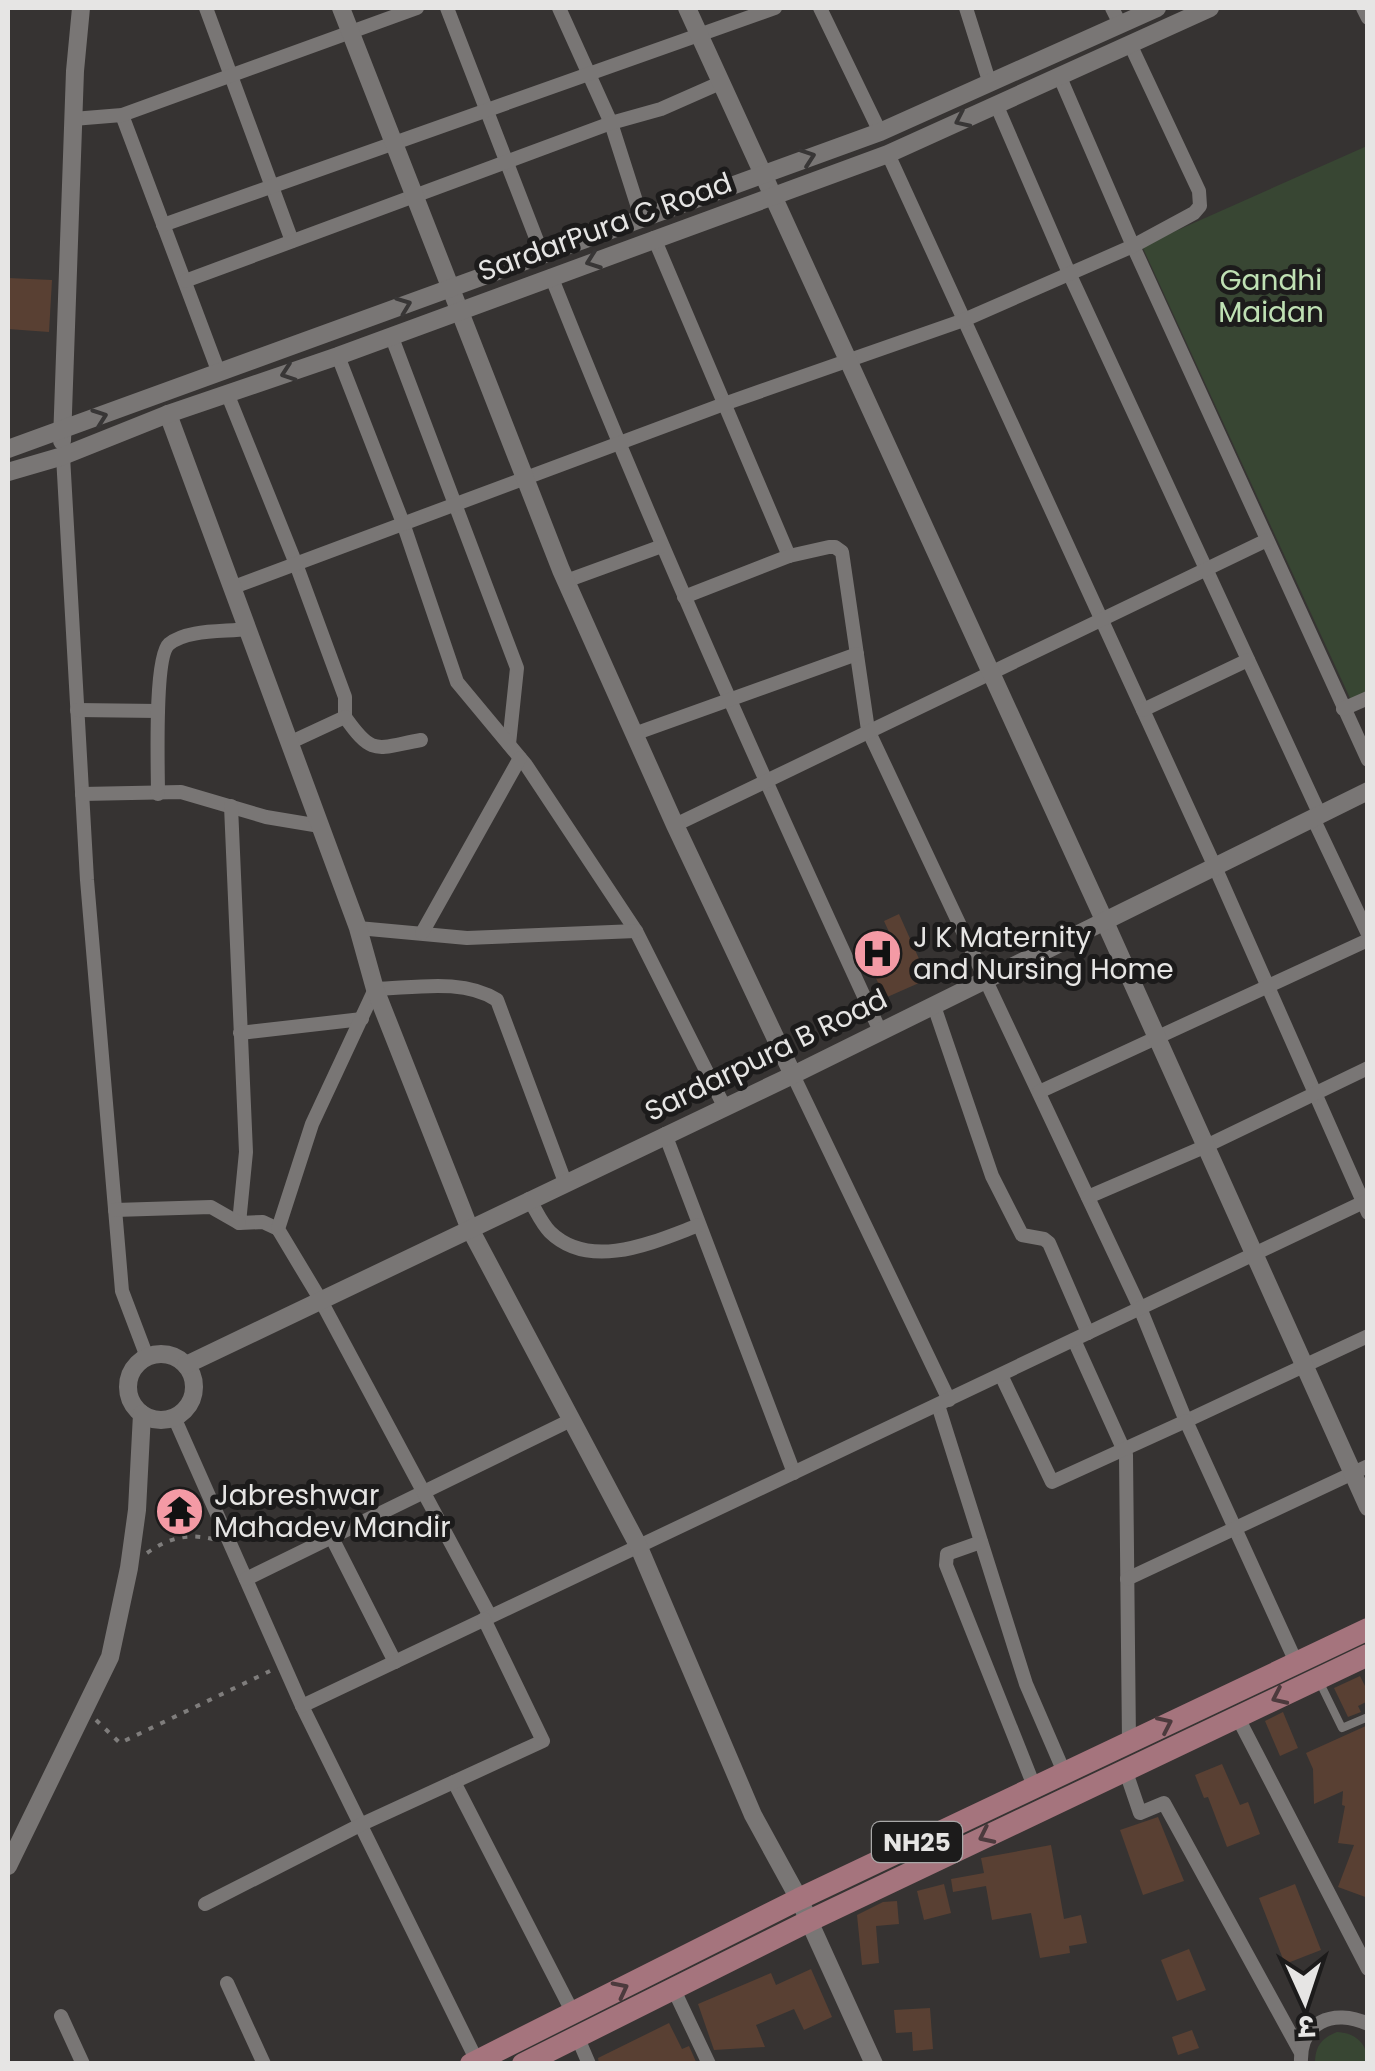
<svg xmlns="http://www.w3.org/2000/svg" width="1375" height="2071" viewBox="0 0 1375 2071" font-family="Poppins,'Noto Sans Devanagari',sans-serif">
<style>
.green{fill:#384633}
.building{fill:#594033}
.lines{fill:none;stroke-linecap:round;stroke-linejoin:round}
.path{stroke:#7f7d7c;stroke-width:4;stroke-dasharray:5 8;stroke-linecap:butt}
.service{stroke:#797675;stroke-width:8}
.minor{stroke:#797675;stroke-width:14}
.tertiary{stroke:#797675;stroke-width:18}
.primary{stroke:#a5747d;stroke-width:22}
.oneway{stroke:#383636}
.oneway2{stroke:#4c3a3d}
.labels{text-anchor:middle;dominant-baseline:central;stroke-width:10;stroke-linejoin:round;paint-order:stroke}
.shield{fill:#1c1b1b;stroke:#a9a8a8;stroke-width:2.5}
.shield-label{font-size:25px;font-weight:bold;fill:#e6e5e4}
.street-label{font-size:28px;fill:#e6e5e4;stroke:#1c1b1b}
.park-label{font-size:28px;fill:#bfe1b4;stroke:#1c1b1b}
.poi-label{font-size:28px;fill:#e6e5e4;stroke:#1c1b1b;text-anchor:start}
</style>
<rect width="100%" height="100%" fill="#363332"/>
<g class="green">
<polygon points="1367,146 1367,703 1355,709 1142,246"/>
<path d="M 1337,2032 C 1356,2033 1368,2044 1367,2063 L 1315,2063 C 1315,2047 1321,2038 1337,2032 Z"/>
</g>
<g class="building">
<polygon points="8,278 52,280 49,332 8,329"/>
<polygon points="899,914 928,979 885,998 861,945 889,932 884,921"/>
<polygon points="1360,1676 1368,1692 1368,1701 1358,1706 1361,1712 1348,1717 1334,1688"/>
<polygon points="1283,1712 1298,1748 1280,1756 1265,1721"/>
<polygon points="1368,1725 1368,1898 1338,1887 1354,1845 1338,1843 1345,1806 1342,1805 1343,1791 1314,1804 1313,1769 1306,1753"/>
<polygon points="1222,1764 1240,1805 1248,1802 1260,1834 1227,1847 1208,1797 1204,1798 1195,1775"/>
<polygon points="1158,1817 1184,1881 1143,1895 1120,1830"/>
<polygon points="1051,1845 1064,1919 1081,1915 1087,1943 1069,1946 1070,1953 1040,1958 1031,1913 992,1920 986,1886 953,1892 951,1879 984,1873 981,1858"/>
<polygon points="944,1884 951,1913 924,1920 917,1891"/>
<polygon points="1295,1884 1321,1950 1285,1964 1259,1898"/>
<polygon points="897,1901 899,1924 876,1926 879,1963 862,1965 857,1915 883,1902"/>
<polygon points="1189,1949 1206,1990 1177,2001 1161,1960"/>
<polygon points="811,1969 832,2017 804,2030 794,2009 756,2025 765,2047 714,2050 698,2004 771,1973 776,1985"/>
<polygon points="930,2008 933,2049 913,2051 912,2032 896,2033 894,2010"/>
<polygon points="669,2023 682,2049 689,2046 697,2064 599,2064 598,2058"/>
<polygon points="1192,2030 1199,2048 1178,2055 1172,2037"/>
</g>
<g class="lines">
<g class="path">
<path d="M 147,1553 C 169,1538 186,1533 213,1539"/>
<polyline points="96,1720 120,1743 270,1671"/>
</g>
<polyline class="service" points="1319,1681 1342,1728 1368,1717"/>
<g class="minor">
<polyline points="206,8 292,241"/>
<polyline points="447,8 543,256"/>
<polyline points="559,8 611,123 642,220"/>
<polyline points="820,8 880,132"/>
<polyline points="966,8 990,84"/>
<polyline points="1112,8 1120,24"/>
<polyline points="1363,8 1368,18"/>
<polyline points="1059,75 1133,246 1368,760"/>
<polyline points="996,104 1069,273 1320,815"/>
<polyline points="122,115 219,373"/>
<polyline points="73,119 122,115 417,8"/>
<polyline points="888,154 1215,867 1368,1213"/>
<polyline points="163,225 775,8"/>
<polyline points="654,238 789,556"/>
<path d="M 551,276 C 653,532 765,782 880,1031"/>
<polyline points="185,281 611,123 661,109 720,83"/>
<polyline points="391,335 517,668 509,744"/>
<polyline points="338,356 403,523 457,682 526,765 636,931 724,1106"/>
<polyline points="227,393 296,564 345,697 345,717 289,743"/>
<polyline points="63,456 87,880 122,1291 147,1357"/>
<polyline points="566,581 662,546"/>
<polyline points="231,588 724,404 964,320 1133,246 1194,213 1200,206 1199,191 1130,44"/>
<polyline points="684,597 789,556 829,547 835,547 842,552 868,730 1140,1308 1186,1421 1368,1336"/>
<polyline points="1343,709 1368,698"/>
<polyline points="77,710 158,711"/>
<polyline points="1143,710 1248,660"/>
<path d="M 345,717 C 373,757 376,748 421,740"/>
<polyline points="634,734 857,654"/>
<polyline points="82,794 181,792 266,817 320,826"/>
<path d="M 158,794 C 158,770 154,657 169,644 C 187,629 224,632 247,629"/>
<polyline points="231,806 246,1152 239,1223 263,1222 278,1229"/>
<polyline points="1313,818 1368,934"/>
<polyline points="675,825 1267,540"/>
<polyline points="358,928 467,938 636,931"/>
<polyline points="422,933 520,758"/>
<polyline points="934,1006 992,1176 1022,1235 1044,1239 1049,1243 1088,1333"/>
<polyline points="240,1033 362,1019"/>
<polyline points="793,1075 949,1400"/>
<polyline points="1039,1092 1368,940"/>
<polyline points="665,1134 794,1473"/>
<polyline points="1088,1197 1204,1147 1368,1068"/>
<path d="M 529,1199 C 536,1210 541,1223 550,1232 C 591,1272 656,1241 699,1225"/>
<polyline points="115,1210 211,1207 239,1223"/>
<polyline points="1074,1340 1126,1455 1129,1741"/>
<polyline points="1001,1375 1052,1482 1186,1421 1296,1662"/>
<polyline points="938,1405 1026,1684 1064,1772"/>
<polyline points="174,1417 302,1706 477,2061"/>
<polyline points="332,1538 395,1662"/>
<polyline points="981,1542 947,1554 946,1565 1034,1786"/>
<polyline points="246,1579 571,1420"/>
<polyline points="1127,1579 1368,1466"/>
<path d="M 490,1616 L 320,1299 L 278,1229 L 312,1124 L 375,989 C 414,988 463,978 497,1000 L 565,1182"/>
<polyline points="302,1706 1368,1200"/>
<polyline points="1237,1716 1368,1969"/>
<polyline points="1125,1769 1140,1813 1164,1803 1300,2051"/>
<polyline points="454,1782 573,2013"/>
<polyline points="205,1904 360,1825 543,1741 484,1619"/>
<polyline points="227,1983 264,2064"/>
<polyline points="674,1990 709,2064"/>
<polyline points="61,2016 83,2064"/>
<polyline points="577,2036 589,2064"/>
<path d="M 1301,2064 C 1299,2022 1333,2008 1368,2024"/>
</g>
<g class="tertiary">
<polyline points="341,8 561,570 675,825 793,1075"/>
<polyline points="687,8 1105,922 1368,1507"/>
<polyline points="168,414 358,928 375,989 469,1227 638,1545 753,1815 799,1899 874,2064"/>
<polyline points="62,441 75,71 81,8"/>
<polyline points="8,449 880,132 1157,8"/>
<polyline points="8,472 63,456 168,414 338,356 888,154 1210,8"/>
<circle cx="161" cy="1387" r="33"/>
<polyline points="186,1365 793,1075 1368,791"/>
<polyline points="8,1866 110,1657 129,1568 137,1510 142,1414"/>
</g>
<g class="primary">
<polyline points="471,2064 799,1899 1368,1629"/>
<polyline points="523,2064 809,1921 1368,1655"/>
</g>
</g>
<defs><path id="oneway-chevron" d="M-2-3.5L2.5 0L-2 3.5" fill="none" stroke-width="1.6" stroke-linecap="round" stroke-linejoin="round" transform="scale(2.5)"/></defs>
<g class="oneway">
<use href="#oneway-chevron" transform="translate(962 120) rotate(155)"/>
<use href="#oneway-chevron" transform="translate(808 157) rotate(-19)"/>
<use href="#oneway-chevron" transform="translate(593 261) rotate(160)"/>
<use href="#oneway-chevron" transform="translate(404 305) rotate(-21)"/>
<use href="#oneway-chevron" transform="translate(288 373) rotate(161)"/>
<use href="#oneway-chevron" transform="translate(100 417) rotate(-20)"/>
</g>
<g class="oneway2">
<use href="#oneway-chevron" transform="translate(1279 1697) rotate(155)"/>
<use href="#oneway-chevron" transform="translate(1165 1724) rotate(-25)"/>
<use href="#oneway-chevron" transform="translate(986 1836) rotate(154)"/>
<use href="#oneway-chevron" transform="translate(621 1989) rotate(-27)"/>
</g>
<defs>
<symbol id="hospital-disc" viewBox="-11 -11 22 22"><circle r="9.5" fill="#f49aa5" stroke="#1c1b1b"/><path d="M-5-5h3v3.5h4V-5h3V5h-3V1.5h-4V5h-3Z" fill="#111"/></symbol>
<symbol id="temple-disc" viewBox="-11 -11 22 22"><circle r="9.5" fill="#f49aa5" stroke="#1c1b1b"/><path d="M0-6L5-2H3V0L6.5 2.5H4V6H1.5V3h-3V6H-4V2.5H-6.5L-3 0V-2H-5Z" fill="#111"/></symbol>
</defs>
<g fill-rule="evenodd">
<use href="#hospital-disc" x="850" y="926" width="55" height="55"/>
<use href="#temple-disc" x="152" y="1484" width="55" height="55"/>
</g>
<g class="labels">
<rect class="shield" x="872" y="1822" width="90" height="40" rx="8"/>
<g class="shield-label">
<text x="917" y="1842">NH25</text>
</g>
<g class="street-label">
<text transform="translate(605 227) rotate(-20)">SardarPura C Road</text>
<text transform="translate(766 1055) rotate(-26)">Sardarpura B Road</text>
</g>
<g class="park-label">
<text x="1271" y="280">Gandhi<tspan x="1271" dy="32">Maidan</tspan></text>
</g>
<g class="poi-label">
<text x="913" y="937">J K Maternity<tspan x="913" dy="32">and Nursing Home</tspan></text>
<text x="214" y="1495">Jabreshwar<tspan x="214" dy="32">Mahadev Mandir</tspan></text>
</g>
</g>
<rect width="1375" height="2071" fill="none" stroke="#e6e5e4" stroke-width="20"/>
<g transform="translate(1305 2001) rotate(177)" stroke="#1c1b1b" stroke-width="8" paint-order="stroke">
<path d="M0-8L18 38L0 25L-18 38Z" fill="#e6e5e4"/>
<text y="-15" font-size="28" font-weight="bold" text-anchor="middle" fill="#e6e5e4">उ</text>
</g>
</svg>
